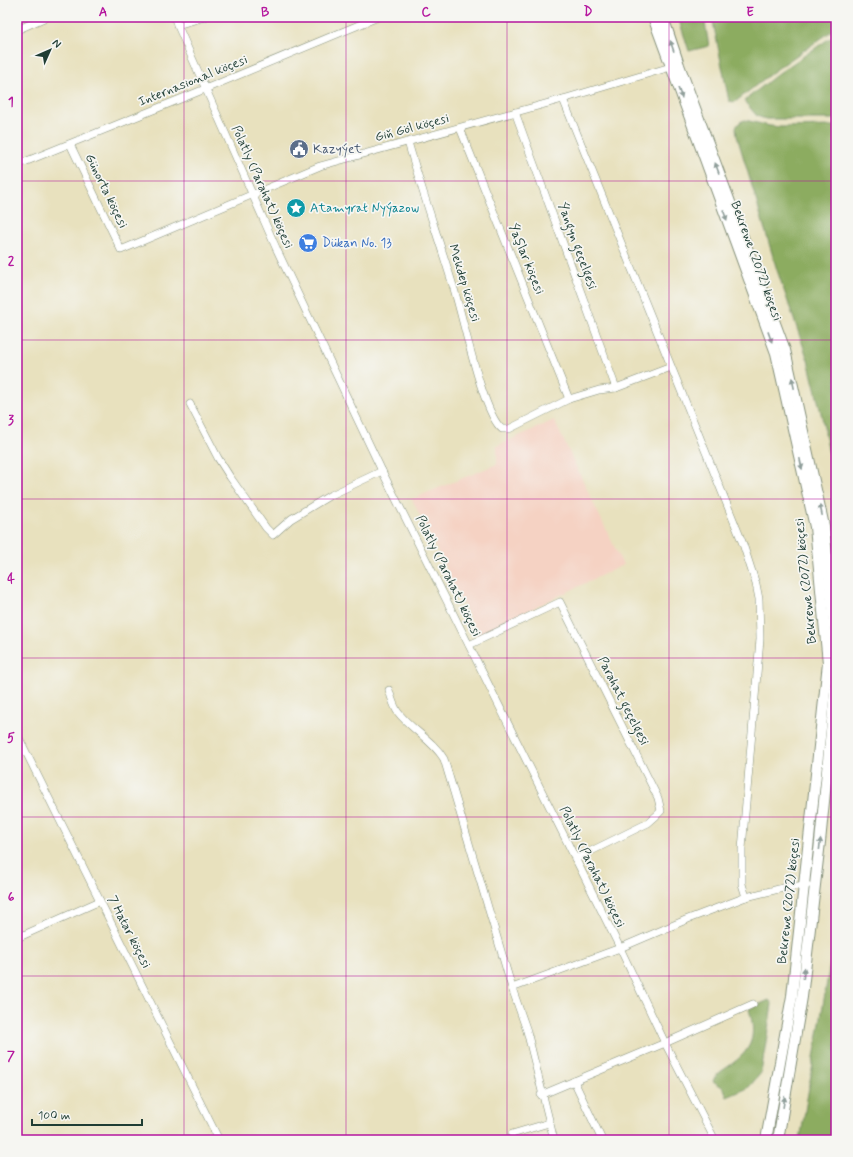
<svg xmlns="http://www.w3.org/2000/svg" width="853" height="1157" viewBox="0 0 853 1157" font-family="Mynerve,sans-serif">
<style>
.built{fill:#f5d2c3}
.forest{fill:#8cac60;stroke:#56744a}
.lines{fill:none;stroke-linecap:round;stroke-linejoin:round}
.minor-casing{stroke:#848f79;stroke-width:8}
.secondary-casing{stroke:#848f79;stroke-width:12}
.minor{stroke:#fff;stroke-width:7}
.secondary{stroke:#fff;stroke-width:10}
.oneway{fill:#8f9e9a}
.grid{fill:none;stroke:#b5179e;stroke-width:1;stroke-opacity:0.55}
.labels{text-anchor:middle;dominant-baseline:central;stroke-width:3.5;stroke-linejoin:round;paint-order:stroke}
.street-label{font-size:13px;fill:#1f3d34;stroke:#f6f6f2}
.service-label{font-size:13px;fill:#4e5e75;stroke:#f6f6f2;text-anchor:start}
.culture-label{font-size:13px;fill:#0d838f;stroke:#f6f6f2;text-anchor:start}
.shop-label{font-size:13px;fill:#366cbe;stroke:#f6f6f2;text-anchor:start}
.neatline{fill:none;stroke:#b5179e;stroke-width:1.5}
.grid-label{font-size:13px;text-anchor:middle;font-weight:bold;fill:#b5179e}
</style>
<rect width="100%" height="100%" fill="#f6f6f2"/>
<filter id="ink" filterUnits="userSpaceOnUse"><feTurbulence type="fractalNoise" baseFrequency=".025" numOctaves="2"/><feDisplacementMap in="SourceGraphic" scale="8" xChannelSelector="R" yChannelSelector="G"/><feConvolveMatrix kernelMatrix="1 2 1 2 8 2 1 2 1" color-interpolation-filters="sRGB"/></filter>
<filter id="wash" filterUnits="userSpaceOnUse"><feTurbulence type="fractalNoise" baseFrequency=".012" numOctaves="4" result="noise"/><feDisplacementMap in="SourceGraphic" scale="16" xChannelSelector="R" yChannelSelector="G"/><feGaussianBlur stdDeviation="0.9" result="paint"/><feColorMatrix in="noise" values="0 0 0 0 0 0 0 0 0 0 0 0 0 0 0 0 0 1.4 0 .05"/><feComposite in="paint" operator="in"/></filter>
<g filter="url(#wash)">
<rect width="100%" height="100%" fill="#e8e1be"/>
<polygon class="built" points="554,420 623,565 478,635 412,499 497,464 497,446"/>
<g class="forest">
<polygon points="678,17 704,17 709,46 689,51"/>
<polygon points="712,17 836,17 836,28 774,71 735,102 729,101"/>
<polygon points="836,34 836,119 766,119 757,116 744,101 779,73"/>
<polygon points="745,120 770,126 781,127 836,126 836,491 822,417 808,360 777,270 737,136 736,127 740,122"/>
<polygon points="836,929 836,1140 800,1140"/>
<path d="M 769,1000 L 772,1004 L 761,1073 L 748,1088 L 727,1097 L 724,1088 L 713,1081 C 715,1075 723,1070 729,1066 C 752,1050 757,1037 749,1009 Z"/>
</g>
</g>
<g filter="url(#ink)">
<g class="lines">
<defs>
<g id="minor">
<polyline points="174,17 277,250 382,471 620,948 665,1043 715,1140"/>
<polyline points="177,25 205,17"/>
<polyline points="17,30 46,17"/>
<polyline points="563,99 743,544 756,584 759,599 760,639 742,849 742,884 746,897"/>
<polyline points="515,112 616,388"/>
<polyline points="460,128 569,399"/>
<path d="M 408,142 C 422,191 439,240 454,289 C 463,317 483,415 502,429 L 509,429 L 569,399 L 599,390 L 616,388 L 671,367"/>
<polyline points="70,144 121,250 320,166 563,99 674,66"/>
<polyline points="17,165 205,89 378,17"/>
<polyline points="190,404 218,458 230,477 266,528 273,535 291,519 329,496 382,471"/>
<polyline points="469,645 560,602 658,798 661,811 656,816 648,823 575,859"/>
<path d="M 389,690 C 391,697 393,704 397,711 C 410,729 433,740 444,759 L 512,988 L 527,1031 L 554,1140"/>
<polyline points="17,734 219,1140"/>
<polyline points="17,938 100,901"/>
<polyline points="512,988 620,948 688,919 746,897 787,887 807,885"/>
<polyline points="574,1081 602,1140"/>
<polyline points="541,1095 665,1043 753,1004"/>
<polyline points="512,1134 549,1123"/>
</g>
<g id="secondary">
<polyline points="653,17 776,353 815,527 828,663 792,996 766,1140"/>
<polyline points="663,17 679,65 785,350 824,526 836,646"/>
<polyline points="778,1140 802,997 820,842 836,680"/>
</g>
</defs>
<use href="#minor" class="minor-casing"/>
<use href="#secondary" class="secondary-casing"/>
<use href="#minor" class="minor"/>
<use href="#secondary" class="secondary"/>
</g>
<defs><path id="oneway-solid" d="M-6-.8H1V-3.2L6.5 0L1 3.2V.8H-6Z"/></defs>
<g class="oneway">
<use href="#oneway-solid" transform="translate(672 46) rotate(-109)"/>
<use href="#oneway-solid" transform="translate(680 93) rotate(70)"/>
<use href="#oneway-solid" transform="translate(717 168) rotate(-110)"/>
<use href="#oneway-solid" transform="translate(725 215) rotate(70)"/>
<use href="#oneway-solid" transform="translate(770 337) rotate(70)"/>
<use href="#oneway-solid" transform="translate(793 383) rotate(-102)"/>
<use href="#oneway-solid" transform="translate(801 464) rotate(78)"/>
<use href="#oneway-solid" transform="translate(821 510) rotate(-102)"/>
<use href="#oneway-solid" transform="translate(820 844) rotate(-84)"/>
<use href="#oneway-solid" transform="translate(804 973) rotate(-83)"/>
<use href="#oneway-solid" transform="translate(784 1102) rotate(-81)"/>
</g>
</g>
<path class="grid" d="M 184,17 L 184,1140M 346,17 L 346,1140M 507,17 L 507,1140M 669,17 L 669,1140M 17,181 L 836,181M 17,340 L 836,340M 17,499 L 836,499M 17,658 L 836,658M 17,817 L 836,817M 17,976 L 836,976"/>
<defs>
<symbol id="civic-disc" viewBox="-11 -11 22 22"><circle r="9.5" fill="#5c6f8a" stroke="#f6f6f2"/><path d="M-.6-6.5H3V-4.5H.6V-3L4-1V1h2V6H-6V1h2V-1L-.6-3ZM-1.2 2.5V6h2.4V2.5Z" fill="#fff"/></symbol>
<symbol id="sight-disc" viewBox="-11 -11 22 22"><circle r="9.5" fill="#0f9aa8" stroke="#f6f6f2"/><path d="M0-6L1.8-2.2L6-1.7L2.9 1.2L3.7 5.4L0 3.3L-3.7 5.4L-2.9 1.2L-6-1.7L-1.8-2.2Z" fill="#fff"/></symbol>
<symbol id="supermarket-disc" viewBox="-11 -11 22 22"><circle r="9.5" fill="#3f7fe0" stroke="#f6f6f2"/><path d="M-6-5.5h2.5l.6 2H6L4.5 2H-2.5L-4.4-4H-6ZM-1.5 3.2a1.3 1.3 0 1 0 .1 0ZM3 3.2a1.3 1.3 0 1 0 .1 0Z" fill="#fff"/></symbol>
</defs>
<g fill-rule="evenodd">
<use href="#civic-disc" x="288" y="138" width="22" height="22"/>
<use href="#sight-disc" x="285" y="197" width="22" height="22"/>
<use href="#supermarket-disc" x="297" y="232" width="22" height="22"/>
</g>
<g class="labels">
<g class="street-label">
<text transform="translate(193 81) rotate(-22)">Internasional köçesi</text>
<text transform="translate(412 128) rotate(-15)">Giň Göl köçesi</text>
<text transform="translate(262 187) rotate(66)">Polatly (Parahat) köçesi</text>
<text transform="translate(106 191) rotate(64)">Günorta köçesi</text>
<text transform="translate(577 246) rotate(70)">Ýangyn geçelgesi</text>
<text transform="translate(526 259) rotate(68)">Ýaşlar köçesi</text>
<text transform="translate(756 261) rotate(70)">Bekrewe (2072) köçesi</text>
<text transform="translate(464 283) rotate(73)">Mekdep köçesi</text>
<text transform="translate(448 576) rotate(64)">Polatly (Parahat) köçesi</text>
<text transform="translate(806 581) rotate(-96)">Bekrewe (2072) köçesi</text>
<text transform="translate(623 701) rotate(63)">Parahat geçelgesi</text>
<text transform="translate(592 867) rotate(64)">Polatly (Parahat) köçesi</text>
<text transform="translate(789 901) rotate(-84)">Bekrewe (2072) köçesi</text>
<text transform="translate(129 932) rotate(63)">7 Hatar köçesi</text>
</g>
<g class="service-label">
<text x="313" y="149">Kazyýet</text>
</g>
<g class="culture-label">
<text x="310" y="208">Atamyrat Nyýazow</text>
</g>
<g class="shop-label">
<text x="322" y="243">Dükan No. 13</text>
</g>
</g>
<rect width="853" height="1157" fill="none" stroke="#f6f6f2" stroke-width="44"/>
<g transform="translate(50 50) rotate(45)" stroke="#f6f6f2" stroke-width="3" paint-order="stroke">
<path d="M0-3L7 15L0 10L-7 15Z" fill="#1f3d34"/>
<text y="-6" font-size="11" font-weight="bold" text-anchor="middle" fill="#1f3d34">N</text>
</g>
<path d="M32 1119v6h110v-6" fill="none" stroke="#1f3d34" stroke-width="2"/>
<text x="38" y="1119" font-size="12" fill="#1f3d34" stroke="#f6f6f2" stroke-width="3" paint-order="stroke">100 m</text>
<rect x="22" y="22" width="809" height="1113" class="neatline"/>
<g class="grid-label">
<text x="103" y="16">A</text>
<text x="265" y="16">B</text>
<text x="426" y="16">C</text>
<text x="588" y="16">D</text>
<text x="750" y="16">E</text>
<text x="11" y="106">1</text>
<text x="11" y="265">2</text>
<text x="11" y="424">3</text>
<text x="11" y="583">4</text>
<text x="11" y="742">5</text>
<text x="11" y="901">6</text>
<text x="11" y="1060">7</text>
</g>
</svg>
